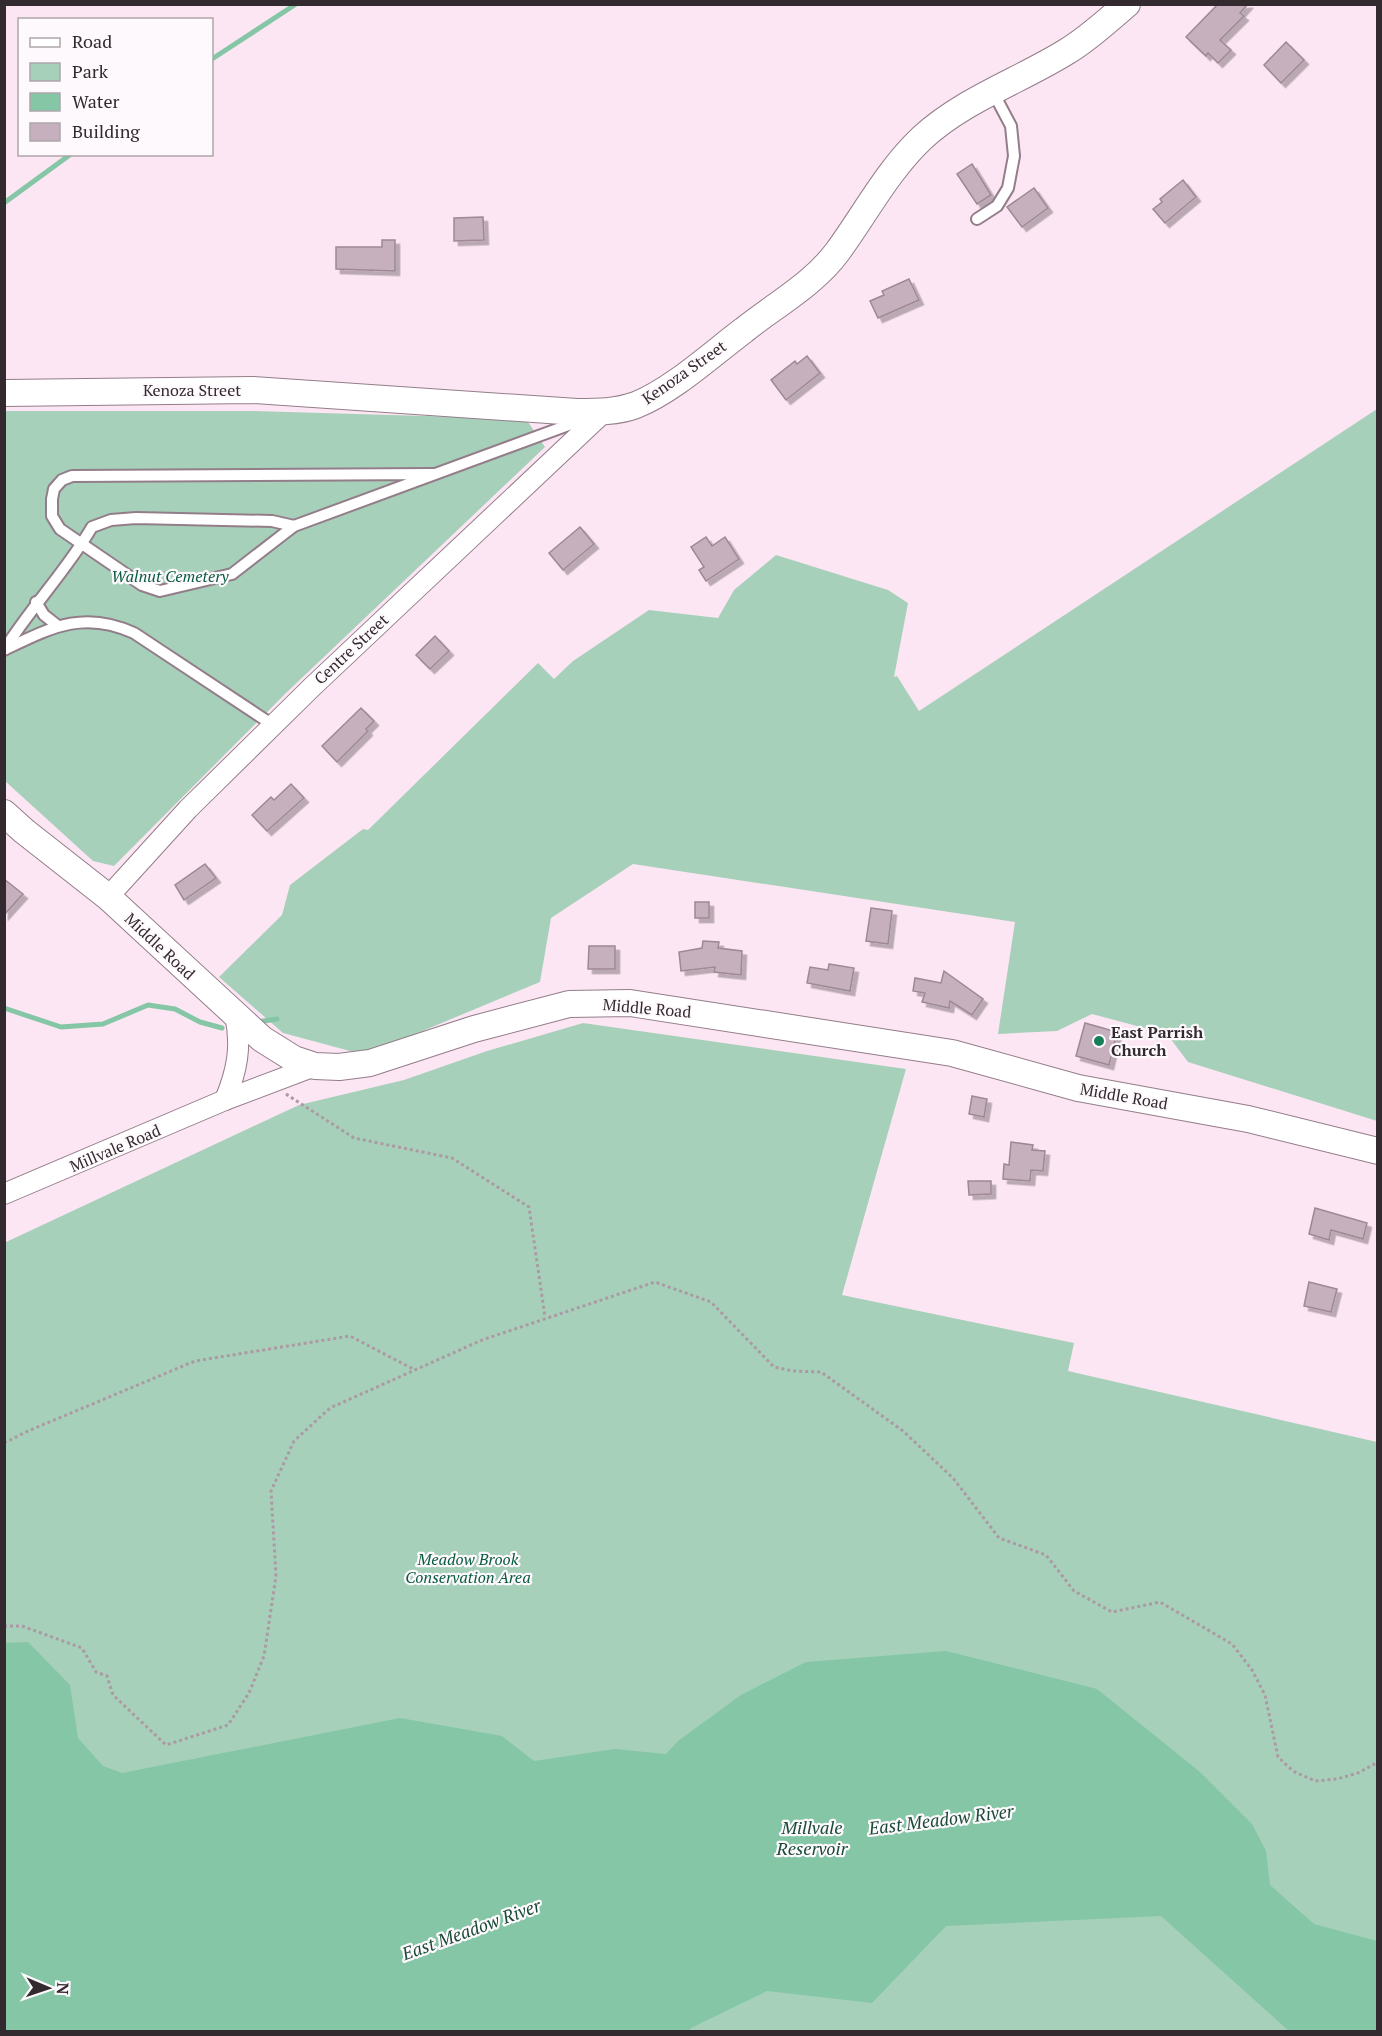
<svg xmlns="http://www.w3.org/2000/svg" width="1382" height="2036" viewBox="0 0 1382 2036" font-family="'PT Serif',serif">
<style>
.green{fill:#a7d0bb}
.water{fill:#84c6a6}
.lines{fill:none;stroke-linecap:round;stroke-linejoin:round}
.stream{stroke:#84c6a6;stroke-width:5}
.building{fill:#c6b0bd;stroke:#9d8894;stroke-width:1.5;filter:url(#shadow)}
.service-casing{stroke:#937d89;stroke-width:14}
.minor-casing{stroke:#937d89;stroke-width:22}
.tertiary-casing{stroke:#937d89;stroke-width:28}
.path{stroke:#ab9aa3;stroke-width:3;stroke-dasharray:3 3;stroke-linecap:butt}
.service{stroke:#fff;stroke-width:10}
.minor{stroke:#fff;stroke-width:20}
.tertiary{stroke:#fff;stroke-width:26}
.poi-dot{fill:#167e58;stroke:#fef9fc;stroke-width:2}
.labels{text-anchor:middle;dominant-baseline:central;stroke-width:4.5;stroke-linejoin:round;paint-order:stroke}
.street-label{font-size:16px;fill:#332a2f;stroke:#fef9fc}
.park-label{font-size:16px;font-style:italic;fill:#075c3f;stroke:#fef9fc}
.poi-label{font-size:16px;font-weight:bold;fill:#332a2f;stroke:#fef9fc;text-anchor:start}
.water-label{font-size:18px;font-style:italic;fill:#194c37;stroke:#fef9fc}
</style>
<defs>
<filter id="shadow"><feDropShadow dx="4.5" dy="4.5" stdDeviation="0" flood-color="#0004"/></filter>
</defs>
<rect width="100%" height="100%" fill="#fde6f3"/>
<g class="green">
<polygon points="1377,409 1377,1121 1188,1062 1167,1034 1092,1014 1057,1031 998,1034 1015,922 633,864 551,918 540,982 365,1055 283,1033 219,977 282,915 290,885 363,829 368,830 538,663 554,679 573,661 649,610 718,618 734,590 776,555 888,590 908,603 894,677 897,676 919,711"/>
<polygon points="5,411 254,411 526,419 545,447 286,693 114,866 93,861 5,781"/>
<polygon points="583,1023 906,1069 842,1295 1074,1343 1068,1371 1377,1442 1377,2031 5,2031 4,1243 299,1105 404,1080 487,1051"/>
</g>
<polygon class="water" points="28,1642 70,1685 78,1738 103,1766 122,1773 400,1718 502,1736 534,1761 615,1749 666,1754 678,1741 741,1695 806,1662 946,1651 1097,1689 1200,1772 1252,1824 1266,1851 1270,1885 1314,1924 1377,1941 1377,2031 1289,2031 1161,1916 946,1926 872,2003 767,1991 691,2028 690,2031 5,2031 5,1643"/>
<g class="lines">
<g class="stream">
<polyline points="212,59 296,4"/>
<polyline points="4,203 71,154"/>
<polyline points="4,1008 61,1027 103,1024 148,1005 175,1009 200,1022 222,1028"/>
<polyline points="257,1022 277,1019"/>
</g>
</g>
<g class="building">
<polygon points="1218,4 1248,4 1240,13 1244,16 1220,40 1231,50 1218,63 1208,53 1206,56 1186,37"/>
<polygon points="1286,42 1304,60 1281,83 1264,65"/>
<polygon points="972,164 991,195 977,204 957,174"/>
<polygon points="1183,180 1196,197 1165,223 1153,209 1162,202 1160,199"/>
<polygon points="1034,188 1048,208 1022,227 1007,207"/>
<polygon points="483,217 484,240 454,241 454,218"/>
<polygon points="382,240 395,240 395,271 336,269 336,247 382,247"/>
<polygon points="909,279 919,300 878,318 870,301 884,295 882,291"/>
<polygon points="807,356 820,373 786,400 771,380 795,361 797,364"/>
<polygon points="580,527 594,544 563,570 549,553"/>
<polygon points="706,537 712,546 725,537 739,559 706,581 699,570 704,567 691,547"/>
<polygon points="435,636 449,651 430,669 416,655"/>
<polygon points="361,708 374,721 366,729 368,731 337,762 322,746"/>
<polygon points="291,784 304,798 267,831 252,815 271,797 274,800"/>
<polygon points="205,864 216,878 184,900 175,885"/>
<polygon points="4,879 23,894 4,915"/>
<rect x="695" y="902" width="14" height="16"/>
<polygon points="871,908 892,911 888,944 866,941"/>
<polygon points="703,941 719,942 718,948 742,951 741,975 714,972 715,967 681,971 679,952 702,948"/>
<polygon points="589,946 615,946 615,969 588,969"/>
<polygon points="829,964 854,968 850,991 807,983 810,967 828,970"/>
<polygon points="944,971 983,999 972,1015 950,1001 949,1008 922,1002 925,993 913,991 915,978 941,983"/>
<polygon points="1085,1023 1117,1032 1109,1065 1076,1056"/>
<polygon points="972,1096 987,1099 984,1117 969,1114"/>
<polygon points="1011,1142 1033,1145 1032,1150 1045,1151 1043,1171 1031,1170 1030,1181 1003,1179 1004,1164 1009,1165"/>
<polygon points="968,1181 991,1181 991,1194 969,1195"/>
<polygon points="1315,1208 1367,1223 1363,1239 1331,1230 1329,1240 1309,1234"/>
<polygon points="1309,1282 1337,1289 1331,1312 1304,1306"/>
</g>
<g class="lines">
<defs>
<g id="service">
<polyline points="977,219 997,206 1008,188 1014,156 1011,126 993,92"/>
<polyline points="433,474 72,476 62,480 54,489 52,499 52,516 60,529 142,585 160,591 232,574 294,526 582,420"/>
<polyline points="36,602 44,615 58,626"/>
<path d="M 6,649 C 52,627 84,610 134,633 L 273,725"/>
<path d="M 4,650 C 31,607 67,570 92,527 L 111,520 L 136,518 L 272,521 L 294,526"/>
</g>
<g id="minor">
<polyline points="108,897 188,809 312,687 605,411"/>
<path d="M 225,1100 C 237,1071 242,1046 235,1015"/>
<polyline points="4,1194 225,1100 315,1066"/>
</g>
<g id="tertiary">
<path d="M 4,393 L 253,390 L 577,412 C 597,412 617,412 636,405 C 673,390 712,354 744,330 C 775,305 814,284 838,251 C 865,214 888,170 922,138 C 963,100 1019,81 1066,52 C 1088,39 1107,21 1127,4"/>
<polyline points="4,813 24,831 108,897 262,1039 294,1059 315,1066 339,1067 370,1063 474,1029 569,1004 630,1003 952,1053 1078,1088 1248,1119 1378,1151"/>
</g>
</defs>
<use href="#service" class="service-casing"/>
<use href="#minor" class="minor-casing"/>
<use href="#tertiary" class="tertiary-casing"/>
<g class="path">
<polyline points="286,1094 354,1138 452,1158 529,1207 545,1317"/>
<polyline points="4,1443 28,1431 195,1361 350,1336 415,1370"/>
<polyline points="4,1626 22,1626 82,1648 96,1672 107,1676 113,1695 166,1745 228,1725 249,1693 264,1656 276,1576 271,1491 294,1441 330,1408 482,1340 655,1282 711,1302 774,1367 793,1371 821,1372 903,1431 953,1478 999,1538 1046,1555 1074,1591 1112,1612 1160,1602 1232,1644 1252,1670 1265,1695 1278,1757 1293,1771 1315,1781 1337,1779 1358,1773 1378,1762"/>
</g>
<use href="#service" class="service"/>
<use href="#minor" class="minor"/>
<use href="#tertiary" class="tertiary"/>
</g>
<circle class="poi-dot" cx="1099" cy="1041" r="6"/>
<g class="labels">
<g class="street-label">
<text transform="translate(684 372) rotate(-35)">Kenoza Street</text>
<text x="192" y="390">Kenoza Street</text>
<text transform="translate(351 649) rotate(-43)">Centre Street</text>
<text transform="translate(160 946) rotate(43)">Middle Road</text>
<text transform="translate(647 1008) rotate(5)">Middle Road</text>
<text transform="translate(1124 1096) rotate(10)">Middle Road</text>
<text transform="translate(115 1148) rotate(-23)">Millvale Road</text>
</g>
<g class="park-label">
<text x="170" y="576">Walnut Cemetery</text>
<text x="468" y="1559">Meadow Brook<tspan x="468" dy="18">Conservation Area</tspan></text>
</g>
<g class="poi-label">
<text x="1111" y="1032">East Parrish<tspan x="1111" dy="18">Church</tspan></text>
</g>
<g class="water-label">
<text transform="translate(941 1819) rotate(-7)">East Meadow River</text>
<text x="812" y="1827">Millvale<tspan x="812" dy="21">Reservoir</tspan></text>
<text transform="translate(471 1929) rotate(-20)">East Meadow River</text>
</g>
</g>
<rect width="1382" height="2036" fill="none" stroke="#332a2f" stroke-width="12"/>
<rect x="18" y="18" width="195" height="138" fill="#fef9fc" stroke="#ada6aa" stroke-width="1.5"/>
<rect x="30" y="38" width="30" height="9" fill="#ffffff" stroke="#ada6aa" stroke-width="1.5"/>
<text x="72" y="48" font-size="18" fill="#332a2f">Road</text>
<rect x="30" y="63" width="30" height="18" fill="#a7d0bb" stroke="#ada6aa" stroke-width="1.5"/>
<text x="72" y="78" font-size="18" fill="#332a2f">Park</text>
<rect x="30" y="93" width="30" height="18" fill="#84c6a6" stroke="#ada6aa" stroke-width="1.5"/>
<text x="72" y="108" font-size="18" fill="#332a2f">Water</text>
<rect x="30" y="123" width="30" height="18" fill="#c6b0bd" stroke="#ada6aa" stroke-width="1.5"/>
<text x="72" y="138" font-size="18" fill="#332a2f">Building</text>
<g transform="translate(48 1988) rotate(92)" stroke="#fef9fc" stroke-width="4.5" paint-order="stroke">
<path d="M0-4.5L10 22L0 15L-10 22Z" fill="#332a2f"/>
<text y="-9" font-size="16" font-weight="bold" text-anchor="middle" fill="#332a2f">N</text>
</g>
</svg>
